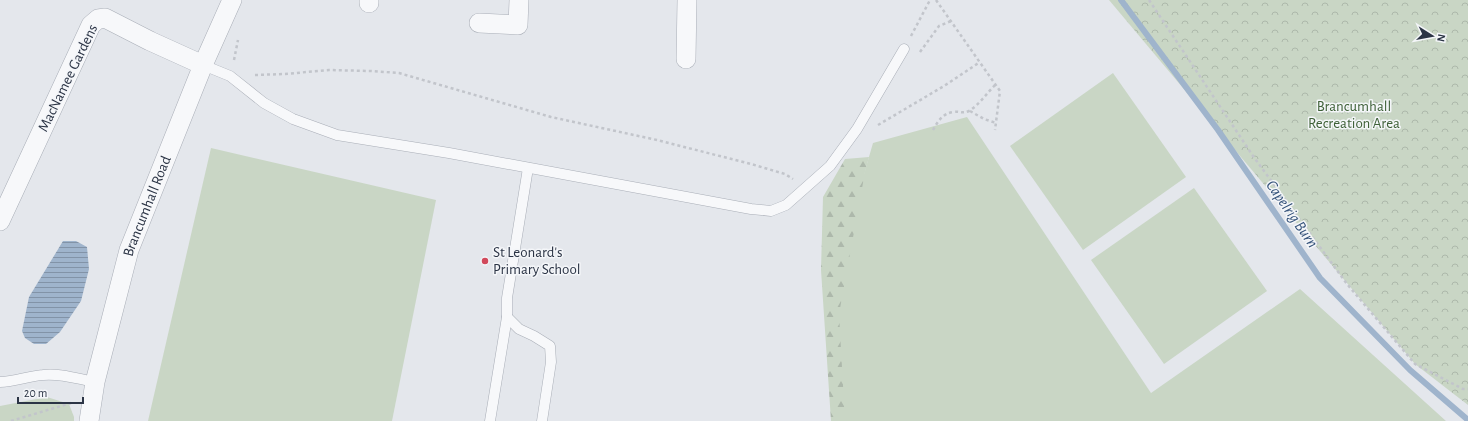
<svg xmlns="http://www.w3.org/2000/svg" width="1468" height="421" viewBox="0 0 1468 421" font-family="'Alegreya Sans',sans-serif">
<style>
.grass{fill:#c9d6c5}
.forest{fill:url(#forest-firs)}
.park{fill:url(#park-crowns)}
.water{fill:url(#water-rules)}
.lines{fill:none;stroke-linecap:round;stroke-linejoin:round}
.stream{stroke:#9fb4cc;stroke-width:6}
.lane-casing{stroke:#a9aeb7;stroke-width:11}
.street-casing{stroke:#a9aeb7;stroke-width:20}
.path{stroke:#c2c5cb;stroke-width:2.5;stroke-dasharray:3 3;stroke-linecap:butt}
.lane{stroke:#f7f8fa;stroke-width:10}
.street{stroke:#f7f8fa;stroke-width:19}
.poi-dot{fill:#d1495b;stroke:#f4f6f9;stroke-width:1.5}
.labels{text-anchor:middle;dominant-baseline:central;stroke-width:3;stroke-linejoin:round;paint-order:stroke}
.street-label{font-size:15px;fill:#2b3445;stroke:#f4f6f9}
.park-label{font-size:15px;fill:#3f6138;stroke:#f4f6f9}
.poi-label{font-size:15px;fill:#2b3445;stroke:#f4f6f9;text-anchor:start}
.water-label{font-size:16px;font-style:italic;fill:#34527a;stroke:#f4f6f9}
</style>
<defs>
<pattern id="forest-firs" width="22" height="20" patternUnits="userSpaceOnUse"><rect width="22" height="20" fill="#c9d6c5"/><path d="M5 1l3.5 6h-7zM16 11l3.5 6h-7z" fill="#adb8ab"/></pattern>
<pattern id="park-crowns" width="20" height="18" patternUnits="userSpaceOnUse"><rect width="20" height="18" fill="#c9d6c5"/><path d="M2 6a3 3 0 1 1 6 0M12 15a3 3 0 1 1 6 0" fill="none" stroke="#adb8ab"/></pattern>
<pattern id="water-rules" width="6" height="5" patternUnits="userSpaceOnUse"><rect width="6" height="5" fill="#9fb4cc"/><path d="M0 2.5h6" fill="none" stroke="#8293a7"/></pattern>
</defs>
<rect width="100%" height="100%" fill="#e4e7ec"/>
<g class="grass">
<polygon points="1113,73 1186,177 1083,250 1010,146"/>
<polygon points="967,117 1151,393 1300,289 1446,421 832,421 827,303 873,143"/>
<polygon points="211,148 436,200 392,421 148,421"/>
<polygon points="1194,188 1267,291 1164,364 1091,260"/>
<polygon points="47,397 69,404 74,417 74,421 0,421 0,406"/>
</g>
<polygon class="forest" points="869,157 865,172 839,314 845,421 831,421 821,270 823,197 845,159"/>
<polygon class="park" points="1109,0 1468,0 1468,405 1415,364"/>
<polygon class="water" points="63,241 76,241 87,247 89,269 81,301 60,332 46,344 34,344 25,338 22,331 29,297"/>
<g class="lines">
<polyline class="stream" points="1121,0 1218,130 1320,278 1410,370 1468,420"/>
<defs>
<g id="lane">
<polyline points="203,65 230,76 264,103 293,119 337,135 449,153 751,209 771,211 786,205 830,166 857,129 904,49"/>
<polyline points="507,317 519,329 534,336 550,346 551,362 542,421"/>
<path d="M 0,382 C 15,382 28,376 43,375 C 60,373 78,379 95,382"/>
<polyline points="490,421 507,317 507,298 528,168"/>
</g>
<g id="street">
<polyline points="369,3 369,0"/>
<polyline points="479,23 518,25 519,0"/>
<polyline points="686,59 687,0"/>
<polyline points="0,221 91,25 98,19 105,18 150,41 203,65"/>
<path id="s1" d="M 89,421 L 95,382 L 129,250 L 203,65 L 232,0"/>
</g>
</defs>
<use href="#lane" class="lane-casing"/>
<use href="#street" class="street-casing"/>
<g class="path">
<polyline points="936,0 1000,91 995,130"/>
<polyline points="1149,0 1253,156 1347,284 1415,364 1463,389 1468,389"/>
<polyline points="911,36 930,0"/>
<polyline points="920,52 939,26 951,21"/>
<polyline points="234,60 238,40"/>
<polyline points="255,75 285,74 329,70 371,71 399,73 551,117 657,140 751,164 785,174 793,179"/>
<polyline points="970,111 984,119 996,123"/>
<polyline points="878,125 944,86 980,62"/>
<path d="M 933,130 C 938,121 943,113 954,112 C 960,111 962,114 969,111 C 979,105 987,93 995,85"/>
<polyline points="11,421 71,403"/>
</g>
<use href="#lane" class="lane"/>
<use href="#street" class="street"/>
</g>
<circle class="poi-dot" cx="485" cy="261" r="4"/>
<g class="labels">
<g class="street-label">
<text transform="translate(68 78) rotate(-64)">MacNamee Gardens</text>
<text stroke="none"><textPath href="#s1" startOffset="223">Brancumhall Road</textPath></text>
</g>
<g class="park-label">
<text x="1354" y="106">Brancumhall<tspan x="1354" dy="17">Recreation Area</tspan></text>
</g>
<g class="poi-label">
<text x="493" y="252">St Leonard's<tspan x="493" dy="17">Primary School</tspan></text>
</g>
<g class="water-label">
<text transform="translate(1292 214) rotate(55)">Capelrig Burn</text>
</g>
</g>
<g transform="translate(1432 36) rotate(101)" stroke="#f4f6f9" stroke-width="3" paint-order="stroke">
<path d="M0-3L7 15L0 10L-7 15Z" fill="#2b3445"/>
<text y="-6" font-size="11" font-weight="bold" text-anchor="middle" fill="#2b3445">N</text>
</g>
<path d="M18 397v6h65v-6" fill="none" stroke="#2b3445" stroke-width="2"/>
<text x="24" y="397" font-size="12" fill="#2b3445" stroke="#f4f6f9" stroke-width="3" paint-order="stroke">20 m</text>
</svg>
